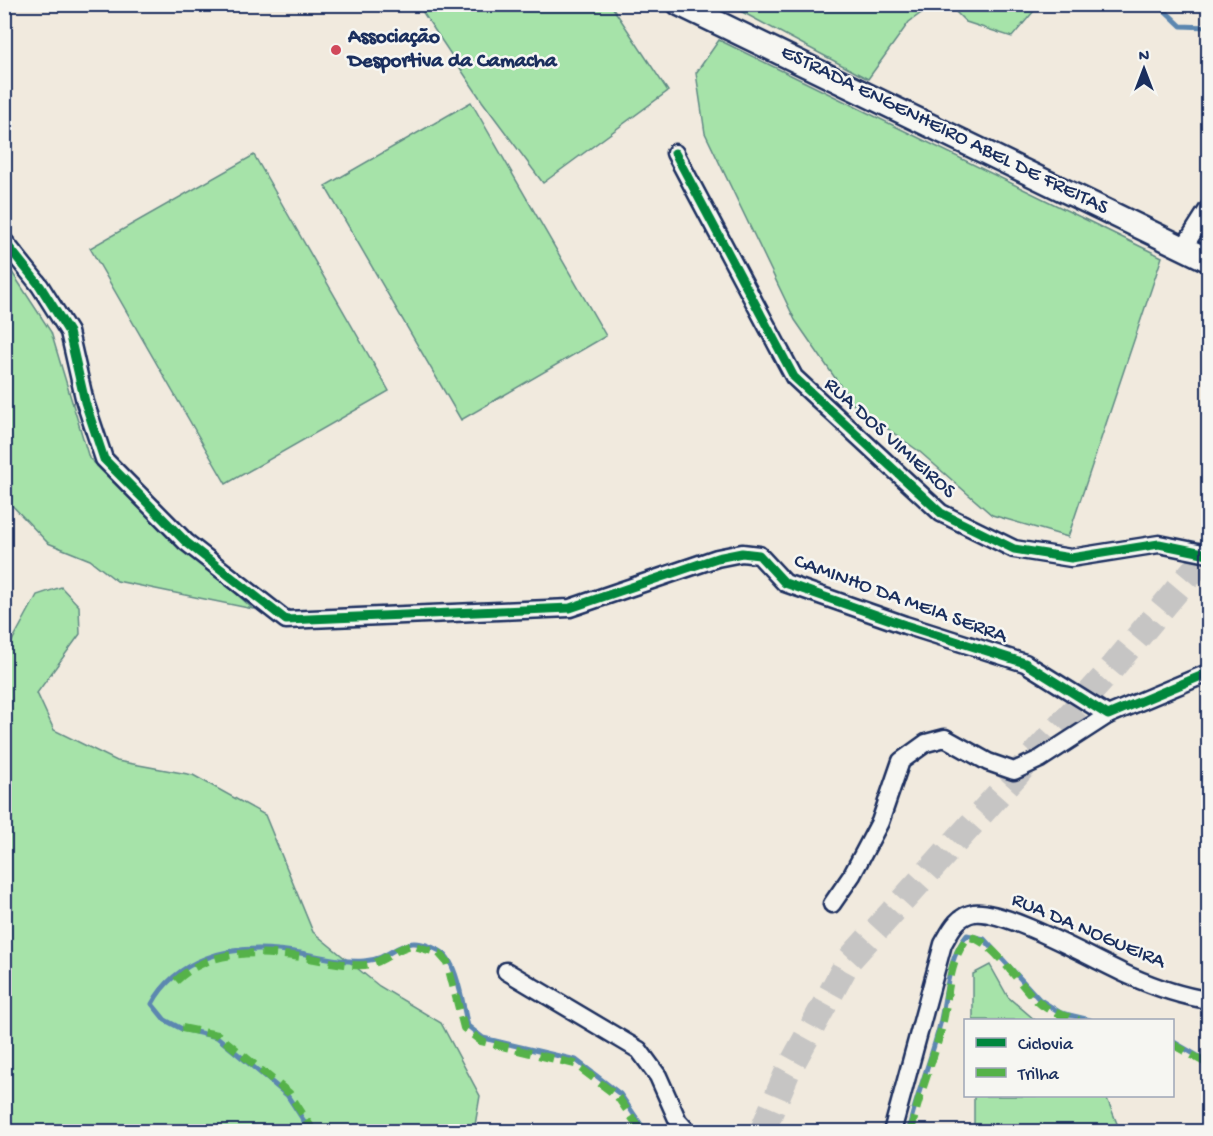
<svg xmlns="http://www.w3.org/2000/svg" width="1213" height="1136" viewBox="0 0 1213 1136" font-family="'Gochi Hand',sans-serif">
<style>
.green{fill:#a6e3a9;stroke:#608984;stroke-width:1.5}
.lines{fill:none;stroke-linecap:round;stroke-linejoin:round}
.stream{stroke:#5c87b0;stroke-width:5}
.primary-tunnel{stroke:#c6c5c4;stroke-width:26;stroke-dasharray:26 13;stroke-linecap:butt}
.minor-casing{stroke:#1b2f5e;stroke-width:21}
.secondary-casing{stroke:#1b2f5e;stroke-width:27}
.minor{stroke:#f6f6f2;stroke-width:16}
.secondary{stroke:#f6f6f2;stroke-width:22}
.quiet{stroke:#55b248;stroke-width:8;stroke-dasharray:15 8;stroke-linecap:butt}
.cycleway-casing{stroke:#f6f6f2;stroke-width:13}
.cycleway{stroke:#00873e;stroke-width:9}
.poi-dot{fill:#d1495b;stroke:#f6f6f2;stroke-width:2}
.labels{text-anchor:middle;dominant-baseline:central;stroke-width:5;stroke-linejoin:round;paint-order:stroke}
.poi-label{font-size:21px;font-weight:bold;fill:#1b2f5e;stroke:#f6f6f2;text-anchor:start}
.street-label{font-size:21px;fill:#1b2f5e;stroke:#f6f6f2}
</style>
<rect width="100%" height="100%" fill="#f1eade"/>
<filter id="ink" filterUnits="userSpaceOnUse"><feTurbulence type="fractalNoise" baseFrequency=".0167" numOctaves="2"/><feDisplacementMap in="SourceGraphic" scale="12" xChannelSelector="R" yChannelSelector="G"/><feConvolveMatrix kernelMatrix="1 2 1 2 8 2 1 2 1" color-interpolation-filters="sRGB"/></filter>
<g filter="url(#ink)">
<g class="green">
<polygon points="418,5 611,5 668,91 543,183 482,101"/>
<polygon points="729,5 932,4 932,5 909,22 868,79"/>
<polygon points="949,5 1039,5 1012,37 966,22"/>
<polygon points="719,40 1162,257 1068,537 992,515 920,452 853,404 795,320 705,133 696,73"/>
<polygon points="471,102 606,336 461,420 325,186"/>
<polygon points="254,155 389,391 226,484 90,248"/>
<polygon points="4,260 51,332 89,458 253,609 117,581 90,560 48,543 5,498"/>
<polygon points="61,587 79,606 80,634 37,693 54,730 117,761 193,775 265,815 313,932 379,986 441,1023 480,1096 474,1131 5,1131 5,654 37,595"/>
<polygon points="990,965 1008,997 1035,1020 973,1020 973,974"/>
<polygon points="974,1096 1106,1096 1120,1131 974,1131"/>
</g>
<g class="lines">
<g class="stream">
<polyline points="1159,5 1181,26 1208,27"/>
<polyline points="1172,1041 1208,1062"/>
<path d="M 311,1132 L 287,1095 L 217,1037 L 182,1029 L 165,1020 L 152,1004 C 176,959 229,945 278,950 C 306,952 336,963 364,961 C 398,959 399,929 440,951 C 457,959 463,1008 468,1026 L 483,1038 L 576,1060 L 620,1094 L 646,1132"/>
<path d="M 908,1132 C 916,1096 930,1063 939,1028 C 947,998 946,960 967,935 L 984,939 L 1039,999 L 1061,1013 L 1090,1020"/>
</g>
<polyline class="primary-tunnel" points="762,1132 787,1073 849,960 1107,674 1208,553"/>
<defs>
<g id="minor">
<polyline points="675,153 794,377 941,513 1014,549 1071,558 1159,544 1208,554"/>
<polyline points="4,241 40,286 69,332 85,402 104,459 186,542 286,620 570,608 717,558 742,553 759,555 785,583 905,625 1025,663 1108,715 1208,673"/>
<polyline points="1184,247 1208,209"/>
<polyline points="832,904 852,875 880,822 901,761 926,743 945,738 988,762 1014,771 1040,759 1108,715"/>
<polyline points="506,971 639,1050 658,1076 678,1121 688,1132"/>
<path d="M 892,1132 L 943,944 C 951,930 957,916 974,913 C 1005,909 1098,962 1130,976 C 1155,987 1181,996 1208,1000"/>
</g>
<polyline id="secondary" points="679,4 1208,260"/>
</defs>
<use href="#minor" class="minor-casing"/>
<use href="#secondary" class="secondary-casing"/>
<use href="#minor" class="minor"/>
<use href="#secondary" class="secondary"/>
<g class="quiet">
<path d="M 176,981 C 214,945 266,952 315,959 C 330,962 349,966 365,965 C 383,963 394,949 411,945 L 439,953 L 447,962 L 464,1028 L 481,1041 L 575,1064 L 617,1096 L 642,1132"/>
<polyline points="182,1028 218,1035 289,1093 314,1132"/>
<polyline points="1172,1044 1208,1064"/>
<path d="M 911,1132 C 918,1096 932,1064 941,1030 C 949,1000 947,962 968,937 C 990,937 1020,985 1036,1000 C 1048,1012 1064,1016 1079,1020"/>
</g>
<defs>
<g id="cycleway">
<polyline points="675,153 794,377 941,513 1014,549 1071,558 1159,544 1208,554"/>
<polyline points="4,241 40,286 69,332 85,402 104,459 186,542 286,620 570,608 717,558 742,553 759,555 785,583 905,625 1025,663 1108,715 1208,673"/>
</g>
</defs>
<use href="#cycleway" class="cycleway-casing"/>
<use href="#cycleway" class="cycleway"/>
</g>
</g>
<circle class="poi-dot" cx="336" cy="50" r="6"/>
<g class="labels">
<g class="poi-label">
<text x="348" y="38">Associação<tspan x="348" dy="24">Desportiva da Camacha</tspan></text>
</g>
<g class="street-label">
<text transform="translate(944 131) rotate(26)">ESTRADA ENGENHEIRO ABEL DE FREITAS</text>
<text transform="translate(889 439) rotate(42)">RUA DOS VIMIEIROS</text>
<text transform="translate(900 600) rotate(20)">CAMINHO DA MEIA SERRA</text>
<text transform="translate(1088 932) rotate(23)">RUA DA NOGUEIRA</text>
</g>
</g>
<rect width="1213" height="1136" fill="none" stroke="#f6f6f2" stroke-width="24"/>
<rect x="12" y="12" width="1189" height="1112" fill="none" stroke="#1b2f5e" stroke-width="2" filter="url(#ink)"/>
<rect x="964" y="1019" width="210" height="78" fill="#f6f6f2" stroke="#9ea6b7" stroke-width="1.5"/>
<rect x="976" y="1038" width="30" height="9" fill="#00873e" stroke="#9ea6b7" stroke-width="1.5"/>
<text x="1018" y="1049" font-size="18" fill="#1b2f5e">Ciclovia</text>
<rect x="976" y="1068" width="30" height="9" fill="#55b248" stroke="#9ea6b7" stroke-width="1.5"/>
<text x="1018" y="1079" font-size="18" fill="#1b2f5e">Trilha</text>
<g transform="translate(1144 69)" stroke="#f6f6f2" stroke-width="4.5" paint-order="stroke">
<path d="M0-4.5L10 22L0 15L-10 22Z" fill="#1b2f5e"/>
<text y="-9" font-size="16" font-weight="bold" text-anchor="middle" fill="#1b2f5e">N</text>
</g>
</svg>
